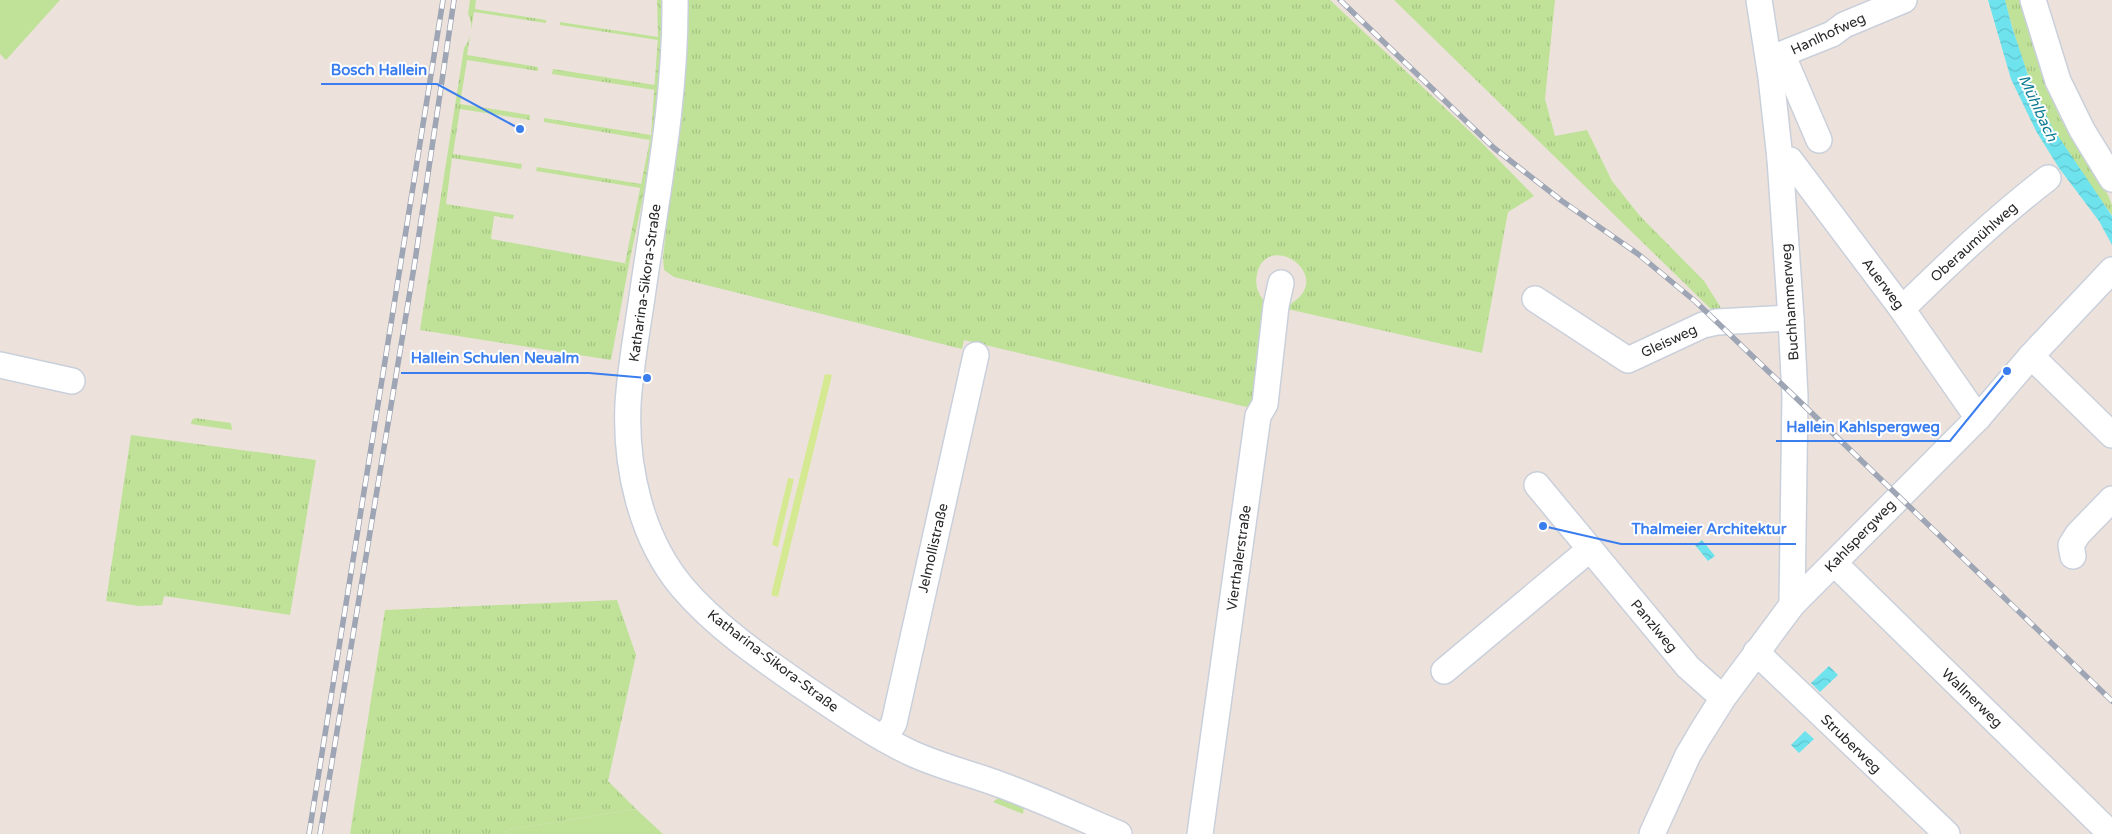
<svg xmlns="http://www.w3.org/2000/svg" width="2112" height="834" viewBox="0 0 2112 834" font-family="'Varela Round',sans-serif">
<style>
.grass{fill:url(#grass-tufts)}
.forest{fill:url(#forest-crowns)}
.park{fill:#bfe298}
.pitch{fill:#d5e993}
.water{fill:url(#water-waves)}
.lines{fill:none;stroke-linecap:round;stroke-linejoin:round}
.minor-casing{stroke:#cad0db;stroke-width:28}
.minor{stroke:#fff;stroke-width:25}
.rail-casing{stroke:#9ea5b4;stroke-width:5.5}
.rail{stroke:#fff;stroke-width:4;stroke-dasharray:11;stroke-linecap:butt}
.labels{text-anchor:middle;dominant-baseline:central;stroke-width:4;stroke-linejoin:round;paint-order:stroke}
.street-label{font-size:14px;fill:#292929;stroke:#fff}
.water-label{font-size:15px;font-style:italic;fill:#0e7c92;stroke:#fff}
.leader{fill:none;stroke:#3a7dee;stroke-width:2}
.callout-dot{fill:#3a7dee;stroke:#fff;stroke-width:2}
.callout-label{font-size:15px;text-anchor:middle;font-weight:bold;fill:#3a7dee;stroke:#fff;stroke-width:4;stroke-linejoin:round;paint-order:stroke}
</style>
<defs>
<pattern id="grass-tufts" width="24" height="20" patternUnits="userSpaceOnUse" patternTransform="scale(1.25)"><rect width="24" height="20" fill="#bfe298"/><path d="M3 7l-1-3M5 7V3M7 7l1-3M15 17l-1-3M17 17v-4M19 17l1-3" fill="none" stroke="#a4c283"/></pattern>
<pattern id="forest-crowns" width="20" height="18" patternUnits="userSpaceOnUse" patternTransform="scale(1.25)"><rect width="20" height="18" fill="#bfe298"/><path d="M2 6a3 3 0 1 1 6 0M12 15a3 3 0 1 1 6 0" fill="none" stroke="#a4c283"/></pattern>
<pattern id="water-waves" width="16" height="10" patternUnits="userSpaceOnUse" patternTransform="scale(1.25)"><rect width="16" height="10" fill="#6ee3ee"/><path d="M0 5q4-4 8 0t8 0" fill="none" stroke="#5fc3cc"/></pattern>
</defs>
<rect width="100%" height="100%" fill="#ece2db"/>
<g class="grass">
<path d="M 470,0 L 476,0 L 475,9 L 546,20 L 546,23 L 474,12 L 467,55 L 538,67 L 538,71 L 467,60 L 460,104 L 530,115 L 530,120 L 460,109 L 453,154 L 522,164 L 521,169 L 452,158 L 446,204 L 514,215 L 513,219 L 494,216 L 491,239 L 629,264 L 611,360 L 420,330 L 464,48 C 471,39 474,24 468,14 Z"/>
<path d="M 686,0 L 1330,0 L 1480,141 L 1534,196 L 1508,212 L 1482,353 L 1283,308 C 1344,280 1267,227 1257,274 C 1254,288 1260,298 1270,307 L 1259,401 L 1247,407 L 964,340 L 962,349 L 674,277 L 664,270 L 663,257 L 685,69 Z"/>
<polygon points="1394,0 1555,0 1545,99 1555,136 1587,130 1612,181 1640,216 1704,281 1723,311 1715,313"/>
<path d="M 2005,0 L 2022,0 L 2041,72 L 2062,122 L 2108,195 L 2112,205 L 2112,215 C 2091,186 2068,158 2051,126 C 2030,86 2016,44 2005,0 Z"/>
<polygon points="560,22 658,37 658,40 560,25"/>
<polygon points="553,69 655,85 655,90 552,74"/>
<polygon points="544,118 651,135 650,140 544,122"/>
<polygon points="537,167 641,184 641,188 536,171"/>
<polygon points="195,418 231,423 232,430 191,424 192,420"/>
<polygon points="131,435 316,460 290,615 164,596 162,605 139,606 106,601"/>
<polygon points="617,600 636,655 608,781 636,809 512,829 504,832 505,834 350,834 385,610"/>
<polygon points="1007,796 1024,805 1023,814 993,802 998,798"/>
</g>
<polygon class="forest" points="657,0 662,0 663,37 655,140 629,264 625,263 651,135 658,37"/>
<g class="park">
<polygon points="0,0 60,0 6,60 0,54"/>
<polygon points="636,809 663,834 505,834 504,832 512,829"/>
</g>
<g class="pitch">
<polygon points="825,374 832,375 778,597 771,595"/>
<polygon points="788,478 794,479 778,547 772,545"/>
</g>
<g class="water">
<polygon points="1988,0 2005,0 2012,27 2029,78 2052,127 2112,216 2112,245 2099,221 2059,168 2036,131 2011,79"/>
<polygon points="1702,540 1715,556 1708,561 1695,545"/>
<polygon points="1829,666 1838,675 1820,692 1811,683"/>
<polygon points="1805,731 1814,739 1799,753 1791,745"/>
</g>
<g class="lines">
<defs>
<g id="minor">
<path d="M 675,0 C 676,103 655,203 641,304 C 636,337 630,371 628,404 C 625,467 641,538 682,587 C 715,626 760,657 802,686 C 838,710 873,735 911,753 C 937,765 964,772 990,781 C 1034,796 1076,816 1119,834"/>
<polyline points="1759,0 1771,77 1780,159 1791,318 1795,396 1792,605"/>
<polyline points="2033,0 2058,81 2082,130 2112,179"/>
<polyline points="1819,140 1782,54 1832,34 1844,25 1904,0"/>
<polyline points="1780,159 1790,160 1902,309 1978,418"/>
<polyline points="1535,299 1628,360 1703,325 1717,322 1791,318"/>
<path d="M 1902,309 C 1949,263 1996,218 2048,178"/>
<polyline points="2031,356 2112,435"/>
<polyline points="0,365 72,381"/>
<polyline points="1537,485 1688,667 1723,698"/>
<polyline points="2073,556 2071,545 2078,534 2112,499"/>
<polyline points="1834,563 2111,834"/>
<polyline points="1756,652 1947,834"/>
<polyline points="1444,671 1590,549"/>
<polyline points="884,739 894,723 976,355"/>
<polyline points="1200,834 1258,416 1265,404 1276,306 1281,283"/>
<polyline points="1652,834 1688,755 1701,733 1723,698 1792,605 1978,418 2031,356 2112,270"/>
</g>
</defs>
<use href="#minor" class="minor-casing"/>
<use href="#minor" class="minor"/>
<defs>
<g id="rail">
<polyline points="1340,0 1494,148 1562,201 1638,254 1696,302 2112,701"/>
<polyline points="309,834 443,0"/>
<polyline points="320,834 415,261 454,0"/>
</g>
</defs>
<use href="#rail" class="rail-casing"/>
<use href="#rail" class="rail"/>
</g>
<g class="labels">
<g class="street-label">
<text transform="translate(1828 34) rotate(-25)">Hanlhofweg</text>
<text transform="translate(1974 242) rotate(-42)">Oberaumühlweg</text>
<text transform="translate(645 283) rotate(-82)">Katharina-Sikora-Straße</text>
<text transform="translate(1883 284) rotate(53)">Auerweg</text>
<text transform="translate(1790 302) rotate(-94)">Buchhammerweg</text>
<text transform="translate(1669 341) rotate(-25)">Gleisweg</text>
<text transform="translate(1860 536) rotate(-46)">Kahlspergweg</text>
<text transform="translate(933 548) rotate(-77)">Jelmollistraße</text>
<text transform="translate(1239 558) rotate(-82)">Vierthalerstraße</text>
<text transform="translate(1654 626) rotate(50)">Panzlweg</text>
<text transform="translate(773 661) rotate(37)">Katharina-Sikora-Straße</text>
<text transform="translate(1972 698) rotate(44)">Wallnerweg</text>
<text transform="translate(1851 744) rotate(44)">Struberweg</text>
</g>
<g class="water-label">
<text transform="translate(2038 108) rotate(65)">Mühlbach</text>
</g>
</g>
<path class="leader" d="M520 129L437 84H321M647 378L589 373H401M2007 371L1950 441H1776M1543 526L1621 544H1796"/>
<g class="callout-dot">
<circle cx="520" cy="129" r="5"/>
<circle cx="647" cy="378" r="5"/>
<circle cx="2007" cy="371" r="5"/>
<circle cx="1543" cy="526" r="5"/>
</g>
<g class="callout-label">
<text x="379" y="75">Bosch Hallein</text>
<text x="495" y="363">Hallein Schulen Neualm</text>
<text x="1863" y="432">Hallein Kahlspergweg</text>
<text x="1709" y="534">Thalmeier Architektur</text>
</g>
</svg>
